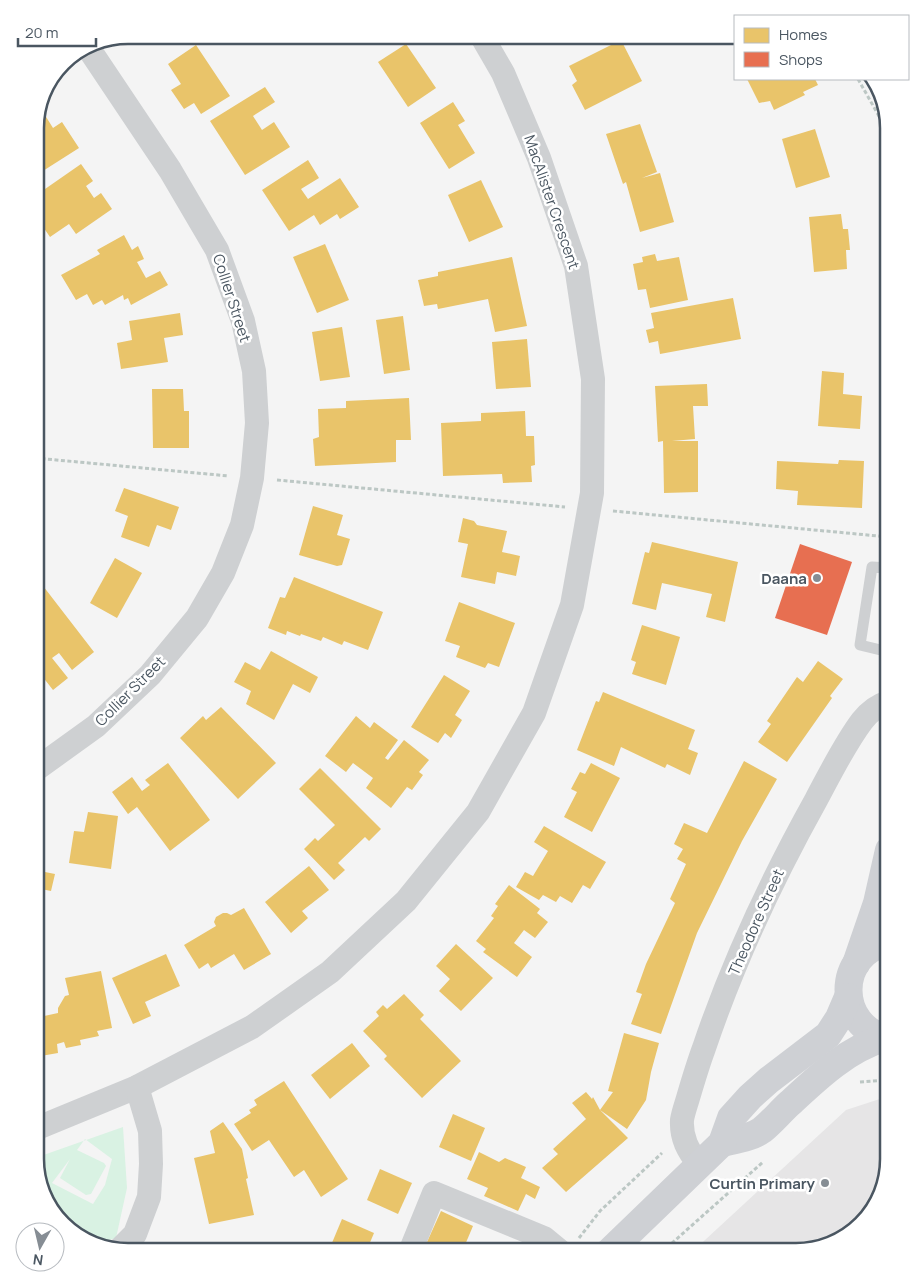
<svg xmlns="http://www.w3.org/2000/svg" width="924" height="1287" viewBox="0 0 924 1287" font-family="Manrope,sans-serif">
<style>
.education{fill:#e6e5e6}
.green{fill:#d9f2e3;fill-rule:evenodd}
.homes{fill:#e9c46a}
.shops{fill:#e76f51}
.lines{fill:none;stroke-linecap:round;stroke-linejoin:round}
.path{stroke:#bcc7c4;stroke-width:3;stroke-dasharray:4 2.5;stroke-linecap:butt}
.lane{stroke:#ced0d2;stroke-width:11}
.street{stroke:#ced0d2;stroke-width:24}
.secondary{stroke:#ced0d4;stroke-width:28}
.poi-dot{fill:#868d94;stroke:#fff;stroke-width:2}
.labels{text-anchor:middle;dominant-baseline:central;stroke-width:5;stroke-linejoin:round;paint-order:stroke}
.street-label{font-size:15px;fill:#4a5661;stroke:#fff}
.poi-label{font-size:15px;font-weight:bold;fill:#4a5661;stroke:#fff;text-anchor:end}
.rim{fill:none;stroke:#4a5661;stroke-width:2.5}
</style>
<rect width="100%" height="100%" fill="#f4f4f4"/>
<polygon class="education" points="889,1096 889,1160 876,1206 843,1239 797,1252 692,1252 846,1110"/>
<path class="green" d="M 123,1127 L 127,1188 L 116,1238 L 95,1244 L 81,1239 L 48,1206 L 35,1158 ZM 85,1139 L 112,1159 L 105,1185 L 93,1204 L 52,1183 L 70,1159 L 60,1178 L 86,1195 L 91,1194 L 106,1166 L 104,1163 L 77,1150 Z"/>
<g class="homes">
<polygon points="134,35 156,35 142,45"/>
<polygon points="621,40 642,81 585,110 572,85 577,81 569,66"/>
<polygon points="406,44 436,88 408,107 378,62"/>
<polygon points="196,45 230,96 201,114 194,103 184,109 171,90 181,84 168,64"/>
<polygon points="747,79 815,79 818,85 803,92 805,95 774,110 770,101 759,103"/>
<polygon points="265,87 275,102 253,116 262,130 274,122 290,147 245,175 210,121"/>
<polygon points="453,102 465,121 458,125 475,153 449,169 420,123"/>
<polygon points="43,112 53,128 62,122 79,148 35,176 35,121 37,116"/>
<polygon points="640,124 657,172 642,178 660,173 674,222 640,232 626,182 623,184 606,134"/>
<polygon points="815,129 830,177 796,188 782,139"/>
<polygon points="308,160 319,178 301,189 308,199 340,178 359,207 340,219 337,214 320,225 314,215 289,231 262,190"/>
<polygon points="81,164 93,181 86,186 94,198 101,193 112,209 76,234 69,224 50,237 35,215 35,196"/>
<polygon points="481,180 503,227 469,242 448,195"/>
<polygon points="841,214 843,229 848,229 850,250 846,250 847,269 814,272 809,217"/>
<polygon points="124,235 132,250 138,246 144,259 137,262 146,278 160,271 168,285 131,305 128,298 124,300 123,295 105,305 102,300 93,305 87,294 76,300 61,275 100,254 97,250"/>
<polygon points="325,244 349,300 317,313 293,257"/>
<polygon points="655,254 657,261 679,257 688,300 650,308 646,289 638,290 633,264 643,262 642,257"/>
<polygon points="512,257 527,326 495,332 488,299 438,309 437,304 424,306 418,280 438,276 438,272"/>
<polygon points="733,298 741,339 660,354 658,341 649,343 646,330 654,328 651,313"/>
<polygon points="180,313 183,335 164,338 168,362 121,369 117,343 132,340 129,321"/>
<polygon points="403,316 410,370 384,374 376,320"/>
<polygon points="342,327 350,377 320,381 312,332"/>
<polygon points="527,339 531,387 496,389 492,342"/>
<polygon points="822,371 844,373 843,394 862,396 860,429 818,426"/>
<polygon points="707,384 708,406 693,406 695,439 672,441 698,441 698,492 664,493 663,441 658,442 655,386"/>
<polygon points="152,389 183,389 184,411 189,411 189,448 153,448"/>
<polygon points="409,398 411,440 396,440 396,462 315,466 313,439 319,437 318,409 346,408 346,401"/>
<polygon points="525,411 526,436 534,436 535,465 531,466 532,482 503,483 502,474 443,476 441,423 481,421 481,413"/>
<polygon points="839,460 864,461 862,508 797,505 798,491 776,489 777,461 838,464"/>
<polygon points="124,488 179,507 171,530 157,525 149,547 121,537 128,516 115,511"/>
<polygon points="313,506 343,515 337,535 350,539 342,565 337,566 299,555"/>
<polygon points="463,518 474,521 477,525 507,531 502,552 520,556 516,576 497,572 495,584 461,577 468,544 458,542"/>
<polygon points="652,542 738,562 725,622 706,617 712,594 662,583 656,610 632,604 645,552 649,553"/>
<polygon points="115,558 142,573 117,618 90,603"/>
<polygon points="294,577 383,612 368,650 344,641 342,645 323,637 321,641 301,634 300,636 287,631 286,635 268,628 280,597 285,598"/>
<polygon points="40,582 94,652 72,670 59,653 52,658 68,678 53,690 35,667 35,586"/>
<polygon points="459,602 515,623 499,667 488,663 485,668 456,657 460,646 445,641"/>
<polygon points="642,625 680,637 666,685 632,674 636,662 631,660"/>
<polygon points="271,651 318,677 310,693 293,684 274,720 246,704 251,691 234,682 245,662 260,670"/>
<polygon points="818,661 843,679 830,696 832,698 787,762 758,742 771,724 767,721 797,677 803,682"/>
<polygon points="444,675 470,691 455,715 462,720 451,738 445,733 438,743 411,727"/>
<polygon points="603,692 695,730 688,749 698,753 690,775 667,764 665,768 621,747 614,766 577,750 596,701 599,702"/>
<polygon points="221,707 276,763 238,799 180,738 203,716 206,720"/>
<polygon points="356,716 370,728 374,722 398,740 385,758 388,760 404,740 429,760 419,772 423,775 412,790 407,787 391,808 366,788 373,778 353,763 346,772 325,756"/>
<polygon points="744,761 777,779 742,841 697,933 661,1034 631,1024 642,994 636,992 646,964 675,903 670,899 686,864 677,859 683,849 674,844 684,823 707,833"/>
<polygon points="168,763 210,820 170,851 137,807 128,814 112,792 132,777 142,791 150,785 145,780"/>
<polygon points="591,763 620,778 592,832 564,817 577,792 571,789 580,772 585,774"/>
<polygon points="320,768 381,829 369,841 365,837 338,863 345,870 334,880 304,849 315,838 318,841 335,825 299,789"/>
<polygon points="88,812 118,816 111,869 69,863 74,831 84,832"/>
<polygon points="544,826 606,862 590,889 583,885 572,903 560,896 556,902 543,895 539,900 516,887 525,872 533,876 548,851 534,842"/>
<polygon points="309,866 329,890 302,911 308,918 291,933 265,902"/>
<polygon points="35,870 55,874 51,891 41,889 36,912"/>
<polygon points="509,885 540,909 537,913 548,922 535,938 524,930 514,943 532,957 517,977 483,952 486,949 476,941 494,918 491,916 498,906 495,904"/>
<polygon points="244,908 271,954 244,970 234,954 211,968 208,963 199,969 184,945 216,926 214,922 216,917 223,913 227,913 231,915"/>
<polygon points="456,944 493,978 461,1011 439,991 450,979 436,966"/>
<polygon points="166,954 180,986 145,1002 151,1016 133,1024 112,978"/>
<polygon points="101,971 112,1028 97,1031 99,1036 80,1040 81,1045 66,1048 64,1042 57,1044 58,1053 35,1057 35,1018 58,1013 58,1008 65,996 69,995 65,978"/>
<polygon points="404,994 424,1015 420,1019 461,1061 422,1098 384,1059 387,1056 363,1031 379,1016 376,1012 383,1005 387,1009"/>
<polygon points="624,1033 659,1043 651,1072 646,1100 627,1129 600,1110 628,1138 566,1192 542,1168 558,1154 553,1149 586,1119 572,1103 586,1092 592,1099 593,1097 600,1110 613,1092 608,1091"/>
<polygon points="352,1043 370,1066 330,1099 311,1075"/>
<polygon points="284,1081 348,1179 321,1197 304,1170 294,1177 269,1140 252,1151 234,1124 251,1113 249,1110 257,1105 254,1100"/>
<polygon points="453,1114 485,1128 471,1161 439,1147"/>
<polygon points="223,1122 242,1149 248,1178 246,1179 254,1215 209,1224 194,1158 215,1153 210,1131"/>
<polygon points="479,1152 499,1162 505,1158 526,1167 521,1178 540,1187 535,1199 526,1194 518,1211 484,1196 488,1188 467,1179"/>
<polygon points="380,1169 412,1183 398,1214 367,1200"/>
<polygon points="441,1211 473,1226 462,1252 448,1252 427,1242"/>
<polygon points="342,1219 374,1233 366,1252 334,1252 329,1250"/>
<polygon points="217,1247 227,1252 214,1252"/>
</g>
<polygon class="shops" points="800,544 852,562 827,635 775,618"/>
<g class="lines">
<g class="path">
<polyline points="858,79 884,125 889,150"/>
<polyline points="35,458 229,476"/>
<polyline points="277,480 565,507"/>
<polyline points="613,511 889,537"/>
<polyline points="860,1082 889,1080"/>
<polyline points="579,1238 600,1211 662,1153"/>
<polyline points="662,1252 763,1162"/>
</g>
<polyline class="lane" points="889,652 860,645 872,567 889,568"/>
<g class="street">
<polyline points="35,770 96,726 150,675 197,618 223,573 242,525 252,478 257,423 254,371 243,321 217,250 170,170 89,49"/>
<polyline points="35,1129 137,1087 252,1027 330,972 406,901 478,812 534,713 572,605 592,493 593,379 576,266 539,158 503,73 481,35"/>
<path d="M 699,1164 C 688,1151 681,1138 682,1120 C 683,1113 686,1105 688,1098 C 693,1081 698,1064 704,1048 C 733,962 772,879 816,800 C 830,774 844,745 862,721 C 869,712 878,705 889,702"/>
<polyline points="118,1251 135,1234 149,1197 151,1164 150,1131 137,1087"/>
<polyline points="410,1252 434,1193 544,1238 561,1252"/>
</g>
<g class="secondary">
<polyline points="856,964 877,903 889,850"/>
<path d="M 889,1039 C 835,1028 835,951 889,943"/>
<path d="M 722,1143 C 735,1140 751,1138 762,1130 C 772,1122 781,1111 790,1103 C 818,1077 846,1050 884,1038"/>
<polyline points="609,1252 722,1143 731,1118 750,1097 769,1080 828,1035 839,1018 848,997"/>
</g>
</g>
<g class="poi-dot">
<circle cx="817" cy="578" r="5"/>
<circle cx="825" cy="1183" r="5"/>
</g>
<g class="labels">
<g class="street-label">
<text transform="translate(552 202) rotate(71)">MacAlister Crescent</text>
<text transform="translate(232 298) rotate(72)">Collier Street</text>
<text transform="translate(130 691) rotate(-45)">Collier Street</text>
<text transform="translate(756 922) rotate(-66)">Theodore Street</text>
</g>
<g class="poi-label">
<text x="807" y="578">Daana</text>
<text x="815" y="1183">Curtin Primary</text>
</g>
</g>
<path d="M0 0H924V1287H0ZM128 44H796A84 84 0 0 1 880 128V1159A84 84 0 0 1 796 1243H128A84 84 0 0 1 44 1159V128A84 84 0 0 1 128 44Z" fill="#fff" fill-rule="evenodd"/>
<path class="rim" d="M128 44H796A84 84 0 0 1 880 128V1159A84 84 0 0 1 796 1243H128A84 84 0 0 1 44 1159V128A84 84 0 0 1 128 44Z"/>
<rect x="734" y="15" width="175" height="65" fill="#ffffff" stroke="#b7bbc0"/>
<rect x="744" y="28" width="25" height="15" fill="#e9c46a" stroke="#b7bbc0"/>
<text x="779" y="40" font-size="15" fill="#4a5661">Homes</text>
<rect x="744" y="52" width="25" height="15" fill="#e76f51" stroke="#b7bbc0"/>
<text x="779" y="65" font-size="15" fill="#4a5661">Shops</text>
<g transform="translate(40 1247) rotate(188)"><circle r="24" fill="#ffffff" stroke="#b7bbc0"/>
<path d="M0-4L9 19L0 12L-9 19Z" fill="#868d94"/>
<text y="-8" font-size="14" font-weight="bold" text-anchor="middle" fill="#4a5661">N</text>
</g>
<path d="M18 38v8h78v-8" fill="none" stroke="#4a5661" stroke-width="2.5"/>
<text x="25" y="38" font-size="15" fill="#4a5661" stroke="#ffffff" stroke-width="4" paint-order="stroke">20 m</text>
</svg>
